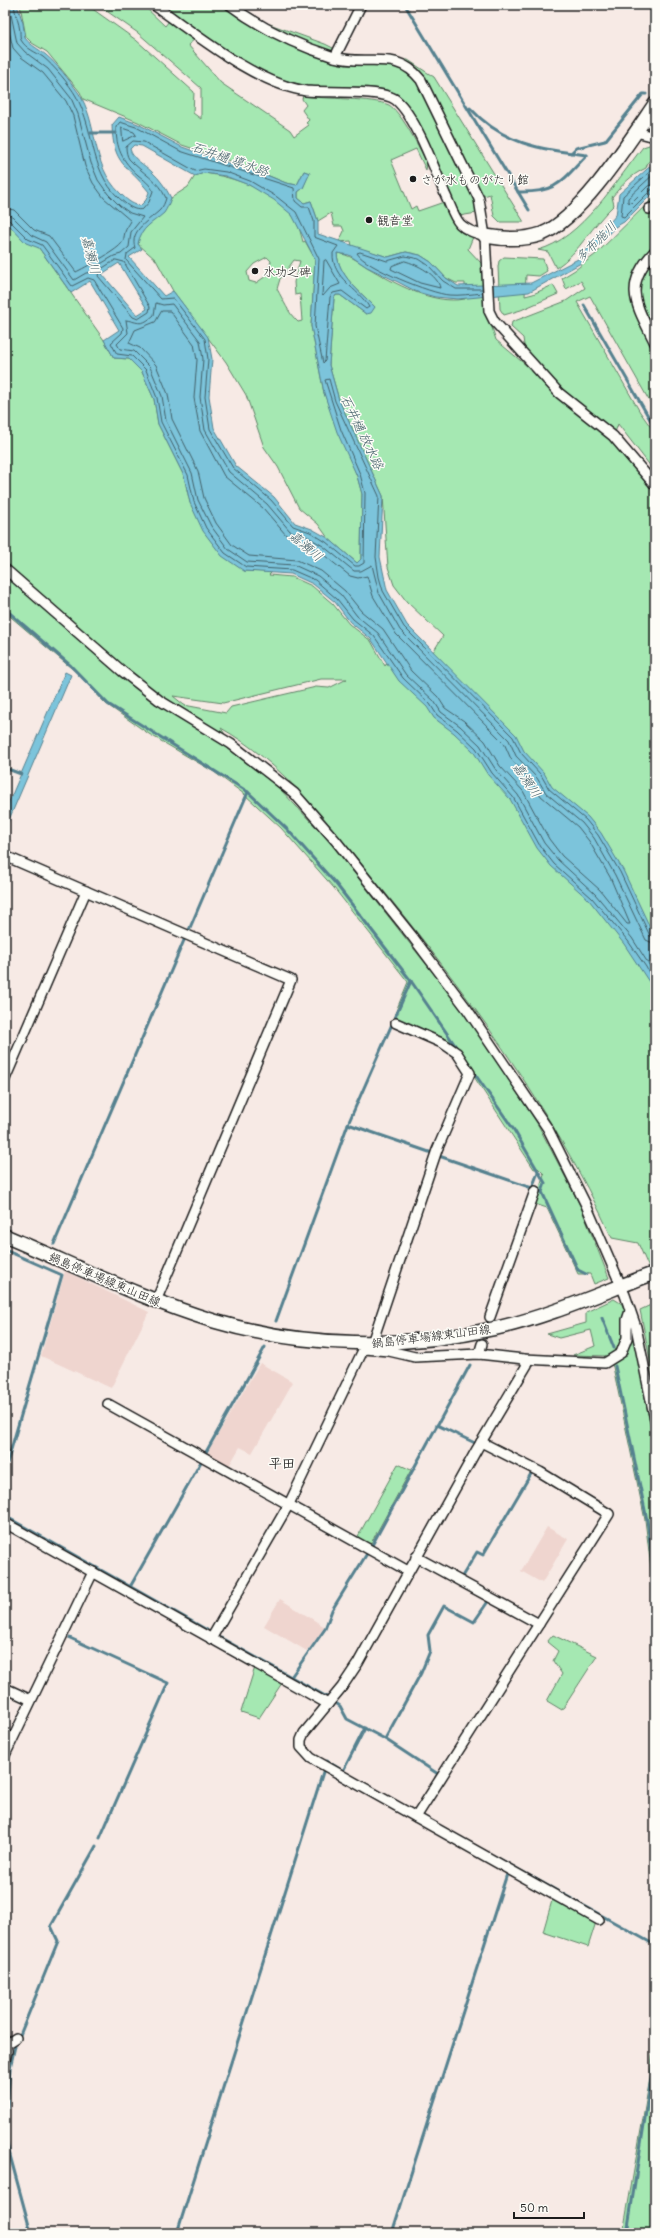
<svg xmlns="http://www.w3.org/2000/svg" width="660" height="2238" viewBox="0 0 660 2238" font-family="Delius,'Klee One',sans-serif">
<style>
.built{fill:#efd5cf}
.green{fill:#a5e8b2;stroke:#608267;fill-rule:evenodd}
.water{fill:#7bc4db;stroke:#55818f;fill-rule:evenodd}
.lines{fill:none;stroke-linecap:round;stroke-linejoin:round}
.shore{stroke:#425f68;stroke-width:1}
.stream{stroke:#55818f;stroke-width:3}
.street-casing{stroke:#1c1c1c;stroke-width:12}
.secondary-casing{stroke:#1c1c1c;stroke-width:16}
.street{stroke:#fdfcf7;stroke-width:9}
.secondary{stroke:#fdfcf7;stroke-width:13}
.poi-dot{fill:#1c1c1c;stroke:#fdfcf7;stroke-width:1.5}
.labels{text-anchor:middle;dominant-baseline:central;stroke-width:3;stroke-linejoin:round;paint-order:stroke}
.poi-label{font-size:12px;fill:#1c1c1c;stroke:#fdfcf7;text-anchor:start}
.street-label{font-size:12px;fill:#1c1c1c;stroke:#fdfcf7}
.water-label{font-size:13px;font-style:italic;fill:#425f68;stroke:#fdfcf7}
.neighbourhood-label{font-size:13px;font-weight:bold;fill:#1c1c1c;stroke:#fdfcf7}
</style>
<rect width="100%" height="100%" fill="#f7eae5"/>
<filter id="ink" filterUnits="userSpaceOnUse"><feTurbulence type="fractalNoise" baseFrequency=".025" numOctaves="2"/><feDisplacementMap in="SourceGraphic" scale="8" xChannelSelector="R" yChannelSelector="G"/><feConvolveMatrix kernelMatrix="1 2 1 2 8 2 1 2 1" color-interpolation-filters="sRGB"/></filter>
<g filter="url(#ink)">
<g class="built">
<polygon points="65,1271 149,1312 111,1388 41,1356"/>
<polygon points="260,1363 293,1382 252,1453 240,1447 229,1466 207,1453"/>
<polygon points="547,1527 568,1539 542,1583 521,1571"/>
<polygon points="280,1599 325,1627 307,1651 264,1626"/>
</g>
<g class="green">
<path d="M 20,5 L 87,5 L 136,40 L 194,92 L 193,113 L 201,119 L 201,88 L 138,33 L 98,5 L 143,5 L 165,26 L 169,21 L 195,39 L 188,45 L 221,83 L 290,130 L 294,136 L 309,125 L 306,123 L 309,120 L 302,110 L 306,105 L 302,99 L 303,96 C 324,99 373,98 389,105 C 401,112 421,150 427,164 L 426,170 L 416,149 L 391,160 L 411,209 L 416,206 L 418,211 L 444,202 C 451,218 458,227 473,237 L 468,249 L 482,264 L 486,309 L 496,340 L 527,366 L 523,338 L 511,327 L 512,322 L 566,301 L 585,288 L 581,281 L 566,289 L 562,278 L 575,270 L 596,254 L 655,196 L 655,411 L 590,296 L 577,302 L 640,412 L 655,433 L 655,472 L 618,424 L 612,441 L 648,485 L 655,491 L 655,1282 L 638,1243 L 612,1238 C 551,1105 462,986 369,873 C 326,820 281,762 221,728 L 239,757 L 279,788 L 329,841 L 463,1011 L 537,1123 L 580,1205 L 609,1278 L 594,1284 L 590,1274 L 578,1274 L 547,1208 L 535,1204 L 544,1174 L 538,1168 L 534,1169 L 454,1046 L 393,1018 L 408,982 L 334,888 L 281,828 L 244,794 L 214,772 L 149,734 L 106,704 L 77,673 L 5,612 L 5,143 L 39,248 L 104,340 L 114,358 L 129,359 L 142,372 L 154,399 L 158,424 L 184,476 L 190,503 L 244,571 L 272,572 L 269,575 L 292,577 L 312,586 L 333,604 L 349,624 L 371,641 L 385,666 L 387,663 L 404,685 L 433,652 L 443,636 L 407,602 L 394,585 L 388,567 L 383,496 L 339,400 L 329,365 L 334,298 L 336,295 L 340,295 L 366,314 L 375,307 C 360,291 338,276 337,253 C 350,255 356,260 367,267 C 394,283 432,305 465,299 L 465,283 L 456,283 L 446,278 L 431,262 L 420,255 L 406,252 L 388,257 L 352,246 L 351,241 L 339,242 L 344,231 L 342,226 L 334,226 L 331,213 L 318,221 L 311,201 L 304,203 L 298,198 L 298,192 L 303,188 L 309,173 L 304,171 L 297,185 L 286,183 L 245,166 L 182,145 L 138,122 L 83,99 L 80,92 L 47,52 L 32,43 L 26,37 ZM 321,679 L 347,679 L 329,688 L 316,687 L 231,707 L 226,713 L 184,705 L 173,696 L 223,703 Z"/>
<path d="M 161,5 L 238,5 L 253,18 L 325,44 L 345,54 L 408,60 L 434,77 L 524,222 L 500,222 L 494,216 L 490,194 L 475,199 L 477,213 L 459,216 C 448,189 421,113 401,97 C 381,81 334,90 309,86 C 254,78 206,35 161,5 Z"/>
<path d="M 655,143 L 655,160 L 648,162 L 646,168 C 631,175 622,185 612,197 L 614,205 C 592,225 580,252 556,268 L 548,252 L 538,250 C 581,239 616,181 643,147 Z"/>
<path d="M 204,173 C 235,177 270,190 291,214 C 298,221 301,234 303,242 L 305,241 L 315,259 L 311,326 L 324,393 L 357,476 L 362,494 L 361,560 L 357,563 L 328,538 L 318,524 L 299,508 L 278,467 L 264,447 L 246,395 L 226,362 L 173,291 L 156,260 L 138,244 L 139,236 L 146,227 L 164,212 L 171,198 L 188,187 L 195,176 ZM 267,257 L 271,261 L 266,276 L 256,283 L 249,281 L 247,272 L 254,264 ZM 294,260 L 300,261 L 294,282 L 295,295 L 300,294 L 302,321 L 298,322 C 288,313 284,301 277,289 L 280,279 Z"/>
<polygon points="504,257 543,259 547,271 539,276 526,275 525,296 533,294 553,285 558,294 521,310 504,315 500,309 498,267 499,261"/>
<polygon points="614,1299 622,1304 633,1332 655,1451 655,1600 645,1520 613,1367 607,1356 573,1355 595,1346 591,1330 559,1338 547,1334 586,1323 586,1312"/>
<polygon points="655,1303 655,1384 640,1310"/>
<polygon points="398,1464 411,1470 370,1545 357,1538"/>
<polygon points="553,1635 597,1656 562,1710 547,1701 562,1674 553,1661 558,1651 547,1642"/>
<polygon points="255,1667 282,1683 259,1718 241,1712"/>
<polygon points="553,1897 596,1922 588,1947 543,1932"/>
<polygon points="655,2022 655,2233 623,2233 650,2078"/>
</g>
<g class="water">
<path d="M 5,5 L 17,5 L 23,23 L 25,38 C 31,46 39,49 46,55 C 58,65 69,80 78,92 C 99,123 90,164 120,193 C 126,199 131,204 140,206 L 146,200 L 149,192 C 127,164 113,166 112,125 L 119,117 L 138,124 L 182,147 L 242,168 L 259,172 L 286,183 L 297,185 L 304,171 L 310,173 L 303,188 L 298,192 L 298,198 L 304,203 L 311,201 L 318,221 L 318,234 L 388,257 L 406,252 L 420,255 L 431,262 L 446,278 L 458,286 L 531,283 L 580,258 L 616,215 L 619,194 L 655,162 L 655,191 L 624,222 L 615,227 L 581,263 L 529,292 L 458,299 L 435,297 L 417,292 L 398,282 L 367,267 L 349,255 L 337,253 C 338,275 360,292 375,307 L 371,313 L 366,314 L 340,295 L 336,295 L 334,298 L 329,365 L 339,400 L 383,496 L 380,557 L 387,590 L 407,625 L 516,735 L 524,751 L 544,773 L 552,787 L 588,817 L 601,833 L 623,870 L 655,938 L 655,991 L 624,944 L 589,900 L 551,866 L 537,848 L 510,799 L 488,775 L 473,751 L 454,733 L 434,718 L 427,707 L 399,681 L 371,639 L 350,622 L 335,602 L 313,584 L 291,574 L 244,571 L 222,556 L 203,531 L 190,503 L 184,476 L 158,424 L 154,399 L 142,372 L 129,359 L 114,358 L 104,340 L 119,330 L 90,281 L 71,293 L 39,248 L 26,243 L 5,221 ZM 134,145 L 142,146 L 195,176 L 204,173 L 225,176 L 249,185 L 274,200 L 292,215 L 315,259 L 311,326 L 324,393 L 337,432 L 357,476 L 362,494 L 361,559 L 357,563 L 328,538 L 312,529 L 295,523 L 274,497 L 236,466 L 214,428 L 209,396 L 212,359 L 208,337 L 173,291 L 164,296 L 129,257 L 142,249 L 138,244 C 141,227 153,223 164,213 C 167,209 169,203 171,198 C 166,188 160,179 152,172 C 144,164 133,160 130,149 ZM 119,263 L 147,309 L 137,315 L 102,274 Z"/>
<polygon points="65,672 71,675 5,829 5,811"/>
</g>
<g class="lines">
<g class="shore">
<path d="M 14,5 C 15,14 19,22 20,31 C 20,34 20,38 21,40 C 26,49 36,52 43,57 C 53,65 70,85 76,96 C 97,134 88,175 126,204 C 131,208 137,211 143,209 L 149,202 L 153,191 C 150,184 144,180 138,175 C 122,161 116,148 116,127 L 120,122 L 136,127 L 180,151 L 294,188 L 295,201 L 302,207 L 309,207 L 314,221 L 314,237 L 338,246 L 333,253 C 332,279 358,288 369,307 L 366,309 L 342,291 L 333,293 L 330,297 L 325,361 L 323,363 L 315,326 L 319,259 L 296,212 L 277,197 L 250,181 L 226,172 L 204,169 L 195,171 L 144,142 L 133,141 L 126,147 C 126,151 127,156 129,159 C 142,173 158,180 166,198 C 165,202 163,207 160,210 C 150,220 129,230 135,248 L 127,254 L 126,260 L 161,299 L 173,298 L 205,339 L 208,359 L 205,397 L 210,429 L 233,468 L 271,500 L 293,526 L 310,532 L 326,542 L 355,566 L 359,566 L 364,563 L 365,493 L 360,474 L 341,430 L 325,380 L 329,379 L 335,401 L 379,496 L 376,557 L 379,577 L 383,591 L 404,627 L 513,737 L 521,753 L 541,775 L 549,789 L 586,820 L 598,835 L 620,872 L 650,936 L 655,939"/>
<path d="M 5,15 L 13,48 L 21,57 L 43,73 L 66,101 L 73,116 L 85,166 L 93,183 L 104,198 L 131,221 C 129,225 126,228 125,232 C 124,236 124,241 121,244 C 116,251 84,268 76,272 L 49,236 L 34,230 L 14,210 L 5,208"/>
<polygon points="122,128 134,132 136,135 123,141"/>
<polyline points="655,167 623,196 621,216 624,217 651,190 655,189"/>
<polyline points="655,173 628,198 628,202 631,203 648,186 655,184"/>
<polyline points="5,214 12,216 31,235 46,242 74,280 86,273 93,272 97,266 114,256 121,254 129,247 131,232 143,217 130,213 120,206 108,194 98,180 91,163 78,114 71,98 48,69 25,52 17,43 9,5"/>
<polyline points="5,219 9,220 28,239 42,245 72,286 88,278 94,280 123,328 122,333 111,343 117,354 132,356 146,370 157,398 161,422 188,475 194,502 206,528 225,553 246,567 292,570 315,580 337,599 353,619 374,636 403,678 430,704 437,715 457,730 476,748 492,773 513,797 540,846 554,864 592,898 628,941 646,967 655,984"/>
<polygon points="116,260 124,262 150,307 149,312 138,319 133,317 98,276 100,270"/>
<polygon points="326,260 340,284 330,288 323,296 322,295 324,261"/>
<path d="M 405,261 C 417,264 438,275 440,288 L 420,283 L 391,269 L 392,266 Z"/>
<path d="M 482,289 L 456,289 L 443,281 L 428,265 L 419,259 L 405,256 L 387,261 L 360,252 L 357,253 C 364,267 432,294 449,295 C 459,296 472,294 483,293"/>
<polygon points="162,311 170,311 194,344 197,360 194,398 200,431 224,476 263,508 286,535 319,551 350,576 358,578 367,576 373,596 396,634 504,743 511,759 532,782 541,796 578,827 589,841 610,877 630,924 627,924 600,890 562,856 549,839 523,791 500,766 485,741 464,721 445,708 438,697 411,671 383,629 361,611 345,591 321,571 297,560 249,556 232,545 216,523 204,498 198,471 172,419 168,394 156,365 140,348 129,343 135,330 155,322"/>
<path d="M 655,944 L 646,940 L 615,875 L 594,838 L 582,823 L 546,793 L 537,778 L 516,756 L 509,740 L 400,630 L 379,593 L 372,565 L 361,571 L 354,571 L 323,546 L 308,537 L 290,531 L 267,504 L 229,472 L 205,430 L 200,397 L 203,359 L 200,341 L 172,304 L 163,305 L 156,303 L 154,315 C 141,327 139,322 126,320 L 128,333 L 117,344 L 120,349 L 134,351 L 150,367 L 162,396 L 166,421 L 192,473 L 198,500 L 211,526 L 228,549 L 247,562 L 294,565 L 318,576 L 341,595 L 357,616 L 378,633 L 406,675 L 434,701 L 441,712 L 460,726 L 480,745 L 496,770 L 518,795 L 544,843 L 558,860 L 595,894 L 632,938 L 655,974"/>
</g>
<g class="stream">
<polyline points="405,5 529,210"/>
<path d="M 470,108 C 504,145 540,149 587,155"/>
<polyline points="90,133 116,133"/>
<polyline points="571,153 576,148 605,141 643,94 646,94"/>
<path d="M 518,192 C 557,193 561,182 587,155"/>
<polyline points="584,305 655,428"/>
<polyline points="5,609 71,666 108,704 248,792 287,829 336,884 411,981 459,1051"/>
<polyline points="5,768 21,774"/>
<polyline points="189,930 248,792"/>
<polyline points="472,1070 514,1130 545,1183 542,1192 578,1270 586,1274"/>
<polyline points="348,1124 432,1153"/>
<polyline points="439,1156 532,1188"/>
<polyline points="531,1191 538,1172"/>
<polyline points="54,1244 185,938"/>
<polyline points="5,1250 62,1275 5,1470"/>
<polyline points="602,1318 614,1348"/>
<polyline points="276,1321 348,1124 411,981"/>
<polyline points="615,1366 647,1520 655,1580"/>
<polyline points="437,1425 475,1443"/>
<polyline points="206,1452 265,1347"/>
<polyline points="5,1516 207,1630"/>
<polyline points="371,1547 470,1365"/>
<polyline points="463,1579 461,1578 477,1552 483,1555 532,1472 530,1471"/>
<polyline points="130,1587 202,1460"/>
<polyline points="70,1638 168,1683 100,1838"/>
<polyline points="221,1638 327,1697 340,1706 347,1719 385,1739 438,1774 436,1777"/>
<polyline points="291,1677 325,1629 332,1610 368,1552"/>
<polyline points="385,1739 421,1673 430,1651 428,1635 444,1606 474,1622 489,1600"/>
<polyline points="327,1761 343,1771 365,1728"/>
<polyline points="496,1857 655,1945"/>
<polyline points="20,2035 58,1941 51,1926 96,1846"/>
<polyline points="15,2046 10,2068 5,2137 31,2233"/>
<polyline points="177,2233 323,1772"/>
<polyline points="392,2233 507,1874"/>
<polyline points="627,2233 655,2054"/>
</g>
<defs>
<g id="street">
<path d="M 154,5 C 196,34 256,84 306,91 C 326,93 383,89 396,100 C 416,117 435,170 445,194 C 450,204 453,216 460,224 C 467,231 476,233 485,236"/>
<path d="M 230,5 C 262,29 296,45 334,57 C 368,67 396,48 421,80 L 479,199 L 485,236 L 489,311 L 494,321 L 559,393 L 613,436 L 655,485"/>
<polyline points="335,57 361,5"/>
<polyline points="636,132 655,137"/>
<polyline points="649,209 655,207"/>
<path d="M 655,251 C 621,286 637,306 655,343"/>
<polyline points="5,569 122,671 159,700 231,744 294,793 336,841 412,936 467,1009 548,1129 586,1205 625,1295 636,1327 655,1420"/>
<polyline points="5,856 291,980 156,1301"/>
<polyline points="5,1079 86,891"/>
<polyline points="490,1317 535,1191"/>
<polyline points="372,1343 437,1150 470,1073 457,1053 444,1044 396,1023"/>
<polyline points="364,1349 389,1351 415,1357 479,1354 524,1359 605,1363 621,1353 627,1338 627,1320 630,1311"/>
<polyline points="479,1354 482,1344"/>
<polyline points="524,1359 527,1365 477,1449 358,1663 342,1687 304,1733 301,1740 301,1747 311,1758 599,1920"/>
<polyline points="108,1404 408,1571"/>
<polyline points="5,1523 328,1704"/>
<polyline points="416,1557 539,1624"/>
<polyline points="211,1639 289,1504 366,1344"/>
<polyline points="5,1688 31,1700"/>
<polyline points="5,1755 93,1572"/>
<polyline points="416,1817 609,1514 540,1472 481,1442"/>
<polyline points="5,2045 16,2038"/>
<polyline points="5,2060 7,2051 6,2045"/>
</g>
<g id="secondary">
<path d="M 485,236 C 502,239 525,240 542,234 C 581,218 631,139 655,104"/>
<path d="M 5,1236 C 74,1265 142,1299 214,1321 C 305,1348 404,1349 497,1328 C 551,1316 603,1292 655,1273"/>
</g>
</defs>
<use href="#street" class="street-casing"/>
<use href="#secondary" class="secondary-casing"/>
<use href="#street" class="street"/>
<use href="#secondary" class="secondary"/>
</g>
</g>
<g class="poi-dot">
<circle cx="413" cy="179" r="4"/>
<circle cx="369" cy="220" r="4"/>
<circle cx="255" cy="271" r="4"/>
</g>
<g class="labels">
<g class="poi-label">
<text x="421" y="179">さが水ものがたり館</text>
<text x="377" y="220">観音堂</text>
<text x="263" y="271">水功之碑</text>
</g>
<g class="street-label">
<text transform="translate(105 1279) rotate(23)">鍋島停車場線東山田線</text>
<text transform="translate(431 1336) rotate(-7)">鍋島停車場線東山田線</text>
</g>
<g class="water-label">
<text transform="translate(230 159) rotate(19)">石井樋 導水路</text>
<text transform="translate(596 242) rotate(-45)">多布施川</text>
<text transform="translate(91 255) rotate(76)">嘉瀬川</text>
<text transform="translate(362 432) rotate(64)">石井樋 放水路</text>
<text transform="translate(306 546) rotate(40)">嘉瀬川</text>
<text transform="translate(527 780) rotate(56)">嘉瀬川</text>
</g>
<g class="neighbourhood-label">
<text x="282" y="1463">平田</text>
</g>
</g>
<rect width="660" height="2238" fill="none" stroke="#fdfcf7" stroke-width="20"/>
<rect x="10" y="10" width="640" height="2218" fill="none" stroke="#1c1c1c" stroke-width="1.5" filter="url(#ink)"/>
<path d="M514 2212v6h70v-6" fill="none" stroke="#1c1c1c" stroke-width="2"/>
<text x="520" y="2212" font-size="12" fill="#1c1c1c" stroke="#fdfcf7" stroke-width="3" paint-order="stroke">50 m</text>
</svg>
